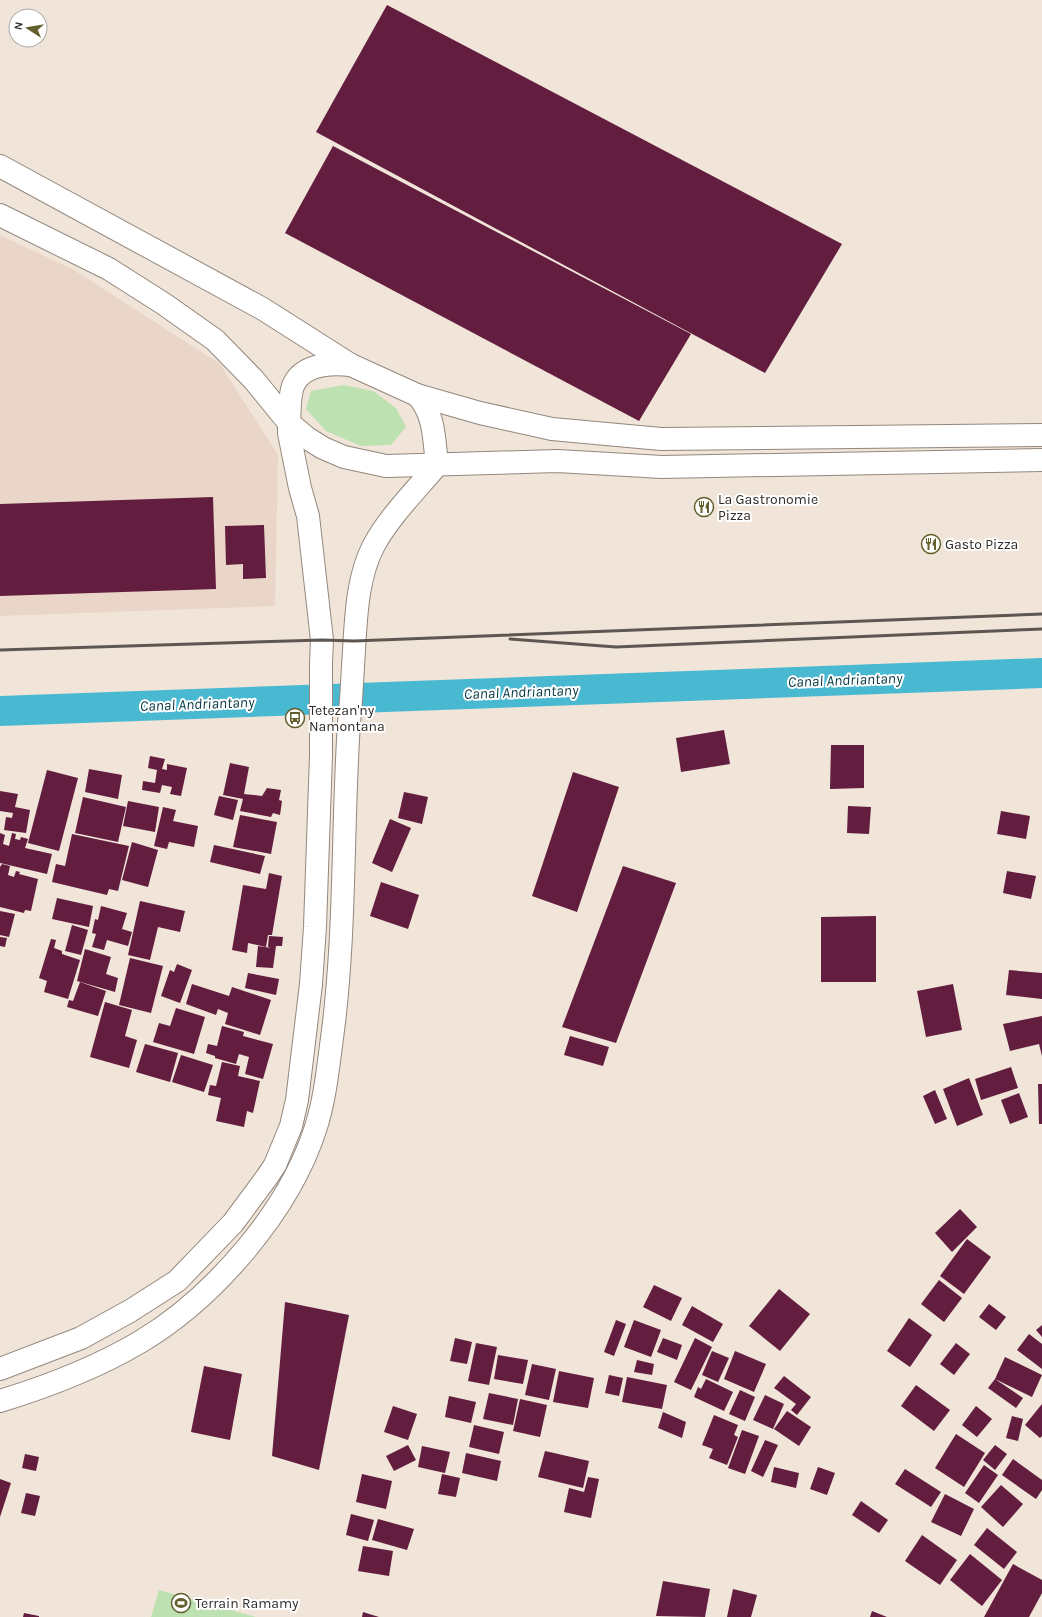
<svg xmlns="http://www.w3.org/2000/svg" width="1042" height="1617" viewBox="0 0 1042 1617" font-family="Karla,sans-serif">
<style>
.built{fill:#ead6c8}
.green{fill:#bde1b1}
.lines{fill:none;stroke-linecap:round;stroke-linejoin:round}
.canal{stroke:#49b9d1;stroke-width:30}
.building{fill:#631d3e}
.minor-casing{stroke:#93877d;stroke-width:24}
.major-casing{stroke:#93877d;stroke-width:24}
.minor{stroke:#fff;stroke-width:22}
.major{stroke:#fff;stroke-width:22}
.rail{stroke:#5e5751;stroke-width:3}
.labels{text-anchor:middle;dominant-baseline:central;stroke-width:4;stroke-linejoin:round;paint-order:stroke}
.poi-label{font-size:14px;fill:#302b27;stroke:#fff;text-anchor:start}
.water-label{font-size:15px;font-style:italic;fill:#033943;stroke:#fff}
</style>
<rect width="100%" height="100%" fill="#f1e4d9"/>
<polygon class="built" points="0,235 74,270 220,364 278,455 275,606 0,616"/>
<g class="green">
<polygon points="344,385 373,391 396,408 406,427 391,445 361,446 326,431 306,409 311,391"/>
<polygon points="159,1590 256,1617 151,1617"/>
</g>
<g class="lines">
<polyline class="canal" points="0,711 1042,673"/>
</g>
<g class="building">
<polygon points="387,5 842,244 765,373 316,132"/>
<polygon points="333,146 691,334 639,421 285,233"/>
<polygon points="213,497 216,589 0,596 0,504"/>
<polygon points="264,525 266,578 243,579 243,564 226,565 225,526"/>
<polygon points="724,730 730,764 681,772 676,738"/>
<polygon points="831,745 864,745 864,788 830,789"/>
<polygon points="150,756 165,759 162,769 167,770 167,764 187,768 181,796 170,794 172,787 162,785 160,793 142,790 143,781 155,783 157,770 148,768"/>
<polygon points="230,763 249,767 244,794 262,796 267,788 281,790 279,800 282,801 280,815 273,813 271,817 240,811 243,799 223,795"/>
<polygon points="89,769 122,775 118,799 85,792"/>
<polygon points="47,770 78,778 59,851 28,843"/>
<polygon points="573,772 619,787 577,912 532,896"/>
<polygon points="0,791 18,794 15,807 30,810 26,833 4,830 6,817 12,818 13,813 0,811"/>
<polygon points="404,792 428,797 422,824 398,818"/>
<polygon points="219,796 238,800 233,820 214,815"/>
<polygon points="83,797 126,807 118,842 75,833"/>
<polygon points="128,801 159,807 155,832 123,826"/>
<polygon points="848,806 871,807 869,834 847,833"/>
<polygon points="163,807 176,810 173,821 198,826 194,847 169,842 167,849 154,846"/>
<polygon points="1001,811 1030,816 1026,839 997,834"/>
<polygon points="240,815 277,822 271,854 233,847"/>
<polygon points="390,819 411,828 392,872 372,863"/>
<polygon points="0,833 5,835 3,844 9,846 12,833 16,834 15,839 20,840 21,837 28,839 25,848 52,854 47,874 0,863"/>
<polygon points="72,834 129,846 118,891 109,889 107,895 52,882 56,864 65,866"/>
<polygon points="132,842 158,850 148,887 122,880"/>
<polygon points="214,845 265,856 260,874 210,862"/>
<polygon points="2,864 10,866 8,875 14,877 16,871 20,872 19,874 38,879 31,911 25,910 24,913 0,907 0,867"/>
<polygon points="623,866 676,883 616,1043 562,1027"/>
<polygon points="1007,871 1036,876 1031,899 1003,893"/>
<polygon points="269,873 282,876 272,935 268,935 266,947 248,943 247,953 232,950 243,885 266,889"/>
<polygon points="381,882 419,895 408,929 370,916"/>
<polygon points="57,898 93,906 89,927 52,919"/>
<polygon points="140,901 185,911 180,932 158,927 150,960 128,955"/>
<polygon points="101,906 127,913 122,929 132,932 128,946 107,940 104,950 92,947 96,934 92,933 95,919 98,920"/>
<polygon points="0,911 15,914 9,937 0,935"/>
<polygon points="876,916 876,982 821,982 821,917"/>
<polygon points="72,925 88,930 81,955 65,951"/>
<polygon points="269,936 283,937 282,946 276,946 273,968 256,967 258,946 271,948 268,947"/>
<polygon points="0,937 7,938 5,947 0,946"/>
<polygon points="51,939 56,940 54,948 62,951 62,954 80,960 68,999 44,992 47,981 39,978"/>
<polygon points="85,949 111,957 106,974 118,978 115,992 77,981"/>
<polygon points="130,958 163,966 151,1013 119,1005"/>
<polygon points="177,964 192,970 180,1003 161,996 170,970 174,972"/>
<polygon points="1009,970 1042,973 1042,999 1006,995"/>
<polygon points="248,973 279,979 276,995 245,988"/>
<polygon points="80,982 106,991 98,1016 67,1007 69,1000 73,1001"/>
<polygon points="192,984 229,996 232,987 271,1000 260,1035 225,1024 228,1013 218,1009 216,1015 186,1004"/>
<polygon points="953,984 962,1030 926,1037 917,991"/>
<polygon points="105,1002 132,1010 125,1036 137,1040 129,1068 90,1057"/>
<polygon points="176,1008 205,1017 194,1054 153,1042 159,1023 170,1026"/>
<polygon points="1042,1016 1042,1056 1039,1044 1010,1051 1003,1024"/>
<polygon points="222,1026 244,1032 243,1036 273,1044 263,1079 245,1074 249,1057 239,1054 236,1064 215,1058 215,1056 206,1053 208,1044 217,1046"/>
<polygon points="570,1036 609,1047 603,1066 564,1055"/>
<polygon points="145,1044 178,1053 170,1082 136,1072"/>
<polygon points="181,1055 213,1065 204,1092 172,1082"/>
<polygon points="222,1062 240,1066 238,1076 260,1081 253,1113 247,1111 244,1127 216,1121 221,1098 208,1095 210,1085 216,1086"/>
<polygon points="1011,1067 1018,1088 981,1100 975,1079"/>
<polygon points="969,1078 983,1115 957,1126 943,1089"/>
<polygon points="1038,1084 1042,1084 1042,1124 1039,1124"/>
<polygon points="935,1090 947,1119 935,1124 923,1096"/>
<polygon points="1019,1093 1028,1117 1010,1124 1001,1100"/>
<polygon points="960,1209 977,1227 952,1252 935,1233"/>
<polygon points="967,1239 991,1257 964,1294 940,1276"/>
<polygon points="939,1280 962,1298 944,1322 921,1304"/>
<polygon points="654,1285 682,1298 671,1321 643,1307"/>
<polygon points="779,1289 810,1314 780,1351 749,1326"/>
<polygon points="285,1302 349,1315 319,1470 272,1456"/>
<polygon points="989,1304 1006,1317 996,1330 979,1317"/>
<polygon points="692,1306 723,1324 713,1342 682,1325"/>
<polygon points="909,1318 932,1335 910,1367 887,1351"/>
<polygon points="616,1320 626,1324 614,1356 604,1352"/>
<polygon points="634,1320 661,1330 651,1357 624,1347"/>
<polygon points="1042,1325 1042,1337 1036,1330"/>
<polygon points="1029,1334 1042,1344 1042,1369 1017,1350"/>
<polygon points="455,1338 472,1342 467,1364 450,1361"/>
<polygon points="663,1338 682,1345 677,1360 657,1352"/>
<polygon points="695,1338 712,1347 691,1390 674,1382"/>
<polygon points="476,1343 497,1347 489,1385 468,1381"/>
<polygon points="956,1343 970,1354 954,1375 940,1364"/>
<polygon points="712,1351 729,1358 718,1382 702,1375"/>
<polygon points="735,1351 766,1364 754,1392 724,1379"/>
<polygon points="498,1355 528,1360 523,1384 494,1379"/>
<polygon points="1005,1357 1042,1375 1032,1397 995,1379 1023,1398 1016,1408 988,1388 995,1379"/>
<polygon points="637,1360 654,1364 652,1375 634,1372"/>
<polygon points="532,1364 556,1369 549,1400 525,1395"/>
<polygon points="204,1366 242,1374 230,1440 191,1432"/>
<polygon points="559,1371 594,1378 588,1408 553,1402"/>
<polygon points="609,1375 623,1378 619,1396 605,1393"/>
<polygon points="784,1376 811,1397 797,1415 791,1410 796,1404 774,1388"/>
<polygon points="627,1377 667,1385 662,1409 622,1402"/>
<polygon points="706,1379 733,1392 724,1411 694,1397 698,1387 701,1389"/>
<polygon points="916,1385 950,1410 934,1431 901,1406"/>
<polygon points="740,1390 755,1397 745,1421 729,1414"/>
<polygon points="489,1393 518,1399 513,1425 483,1419"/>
<polygon points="765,1395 784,1404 773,1429 753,1420"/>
<polygon points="449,1396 476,1402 471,1423 445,1417"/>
<polygon points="520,1399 547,1405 540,1437 513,1431"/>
<polygon points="1042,1404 1042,1436 1040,1438 1025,1425"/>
<polygon points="393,1406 417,1414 408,1440 384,1432"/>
<polygon points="976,1406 992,1419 977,1437 962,1425"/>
<polygon points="787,1411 811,1427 799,1446 774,1429"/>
<polygon points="663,1412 686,1422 682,1438 658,1428"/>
<polygon points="714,1415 738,1425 734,1435 738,1437 727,1465 709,1458 713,1449 702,1445"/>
<polygon points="1012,1416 1023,1419 1018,1441 1006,1438"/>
<polygon points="474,1425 504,1432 499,1454 469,1447"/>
<polygon points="742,1430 759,1436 745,1474 728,1468"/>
<polygon points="956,1434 985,1453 964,1487 935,1468"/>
<polygon points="765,1440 778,1445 763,1477 751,1471"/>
<polygon points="408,1445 416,1460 394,1471 386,1456"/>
<polygon points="995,1445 1007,1454 995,1470 983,1460"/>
<polygon points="422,1446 450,1452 445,1473 418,1467"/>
<polygon points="545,1451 589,1461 583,1488 538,1477"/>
<polygon points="466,1453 501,1461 497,1481 462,1473"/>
<polygon points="25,1454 39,1457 36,1471 22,1468"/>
<polygon points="1013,1459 1042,1480 1042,1490 1036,1499 1002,1475"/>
<polygon points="984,1465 998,1475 979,1503 965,1493"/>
<polygon points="774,1467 799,1473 796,1488 771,1482"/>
<polygon points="818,1467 835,1473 827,1495 810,1489"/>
<polygon points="905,1469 941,1492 931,1507 895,1484"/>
<polygon points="362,1474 392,1481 386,1509 356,1502"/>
<polygon points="442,1474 460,1478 456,1497 438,1494"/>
<polygon points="588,1477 599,1479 591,1518 564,1512 569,1488 584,1492"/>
<polygon points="0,1479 11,1483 0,1517"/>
<polygon points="1001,1485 1023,1504 1003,1527 981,1507"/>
<polygon points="26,1493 40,1496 35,1516 21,1513"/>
<polygon points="945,1494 974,1509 961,1536 931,1522"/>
<polygon points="861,1501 888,1520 879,1533 852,1515"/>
<polygon points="351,1514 374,1520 368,1541 346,1535"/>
<polygon points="378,1519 414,1529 407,1550 372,1540"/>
<polygon points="987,1528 1017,1552 1004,1569 974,1545"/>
<polygon points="922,1535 957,1560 940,1585 905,1561"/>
<polygon points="363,1546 393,1551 389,1576 358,1571"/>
<polygon points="970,1554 1002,1580 982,1606 950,1580"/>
<polygon points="1013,1564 1042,1580 1042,1593 1029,1617 984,1617"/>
<polygon points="663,1581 710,1589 705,1617 656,1616"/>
<polygon points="733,1589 757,1595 751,1617 727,1617"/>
<polygon points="872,1611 887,1617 870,1617"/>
<polygon points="363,1612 379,1617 362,1617"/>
<polygon points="24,1613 39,1616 39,1617 23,1617"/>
</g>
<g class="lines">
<defs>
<g id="minor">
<polyline points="0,1369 81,1338 130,1311 177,1281 233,1223 267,1177 275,1165 291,1126 297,1100 311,984 315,927 321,755 321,663 322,640 308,516 300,488 289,433 289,423"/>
<path d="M 0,1401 C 49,1386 96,1368 140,1342 C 214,1298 290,1210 316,1127 C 325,1099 328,1068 332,1038 C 346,934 342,828 349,723 C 351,704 352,685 353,666 C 356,626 355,581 374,545 C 389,517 417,489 437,465"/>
</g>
<g id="major">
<polyline points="0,166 263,309 351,365 417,395 480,413 552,429 661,439 1042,435"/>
<polyline points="0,215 109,269 164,304 215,340 254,380 289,423 307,438 323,448 344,457 386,466 557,461 662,467 1042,460"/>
<path d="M 417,395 C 435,414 434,440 437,465"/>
<path d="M 289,423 C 290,412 289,397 293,386 C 302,364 331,363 351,365"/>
</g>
</defs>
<use href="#minor" class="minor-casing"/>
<use href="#major" class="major-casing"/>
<use href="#minor" class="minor"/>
<use href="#major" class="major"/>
<g class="rail">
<polyline points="510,639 616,647 1042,629"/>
<polyline points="0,650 322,640 354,641 1042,614"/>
</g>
</g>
<defs>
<symbol id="restaurant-ring" viewBox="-11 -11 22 22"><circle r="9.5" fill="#fff" stroke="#625f2c" stroke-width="1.5"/><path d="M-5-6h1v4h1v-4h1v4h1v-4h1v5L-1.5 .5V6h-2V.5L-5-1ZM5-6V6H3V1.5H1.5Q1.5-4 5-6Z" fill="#625f2c"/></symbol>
<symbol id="bus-ring" viewBox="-11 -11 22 22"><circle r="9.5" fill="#fff" stroke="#625f2c" stroke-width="1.5"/><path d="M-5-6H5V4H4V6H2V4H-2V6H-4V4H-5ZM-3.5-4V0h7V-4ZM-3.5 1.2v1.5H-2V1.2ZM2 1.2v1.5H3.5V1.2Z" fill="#625f2c"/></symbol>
<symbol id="stadium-ring" viewBox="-11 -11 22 22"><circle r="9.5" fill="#fff" stroke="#625f2c" stroke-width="1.5"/><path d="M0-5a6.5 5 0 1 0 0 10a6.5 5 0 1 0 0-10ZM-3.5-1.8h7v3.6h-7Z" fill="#625f2c"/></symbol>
</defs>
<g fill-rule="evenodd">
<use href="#restaurant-ring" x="693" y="496" width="22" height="22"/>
<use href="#restaurant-ring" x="920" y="533" width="22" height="22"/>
<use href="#bus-ring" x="284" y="707" width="22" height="22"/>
<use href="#stadium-ring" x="170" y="1592" width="22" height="22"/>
</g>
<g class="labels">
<g class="poi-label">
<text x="718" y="499">La Gastronomie<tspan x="718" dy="16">Pizza</tspan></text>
<text x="945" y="544">Gasto Pizza</text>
<text x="309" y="710">Tetezan'ny<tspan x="309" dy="16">Namontana</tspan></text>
<text x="195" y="1603">Terrain Ramamy</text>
</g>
<g class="water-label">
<text transform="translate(845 680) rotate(-2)">Canal Andriantany</text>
<text transform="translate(521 692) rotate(-2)">Canal Andriantany</text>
<text transform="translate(197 704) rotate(-2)">Canal Andriantany</text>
</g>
</g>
<g transform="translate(28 28) rotate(282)"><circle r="19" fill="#ffffff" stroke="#acaaa9"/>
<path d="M0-3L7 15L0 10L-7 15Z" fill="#625f2c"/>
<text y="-6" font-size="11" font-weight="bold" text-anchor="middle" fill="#302b27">N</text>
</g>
</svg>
